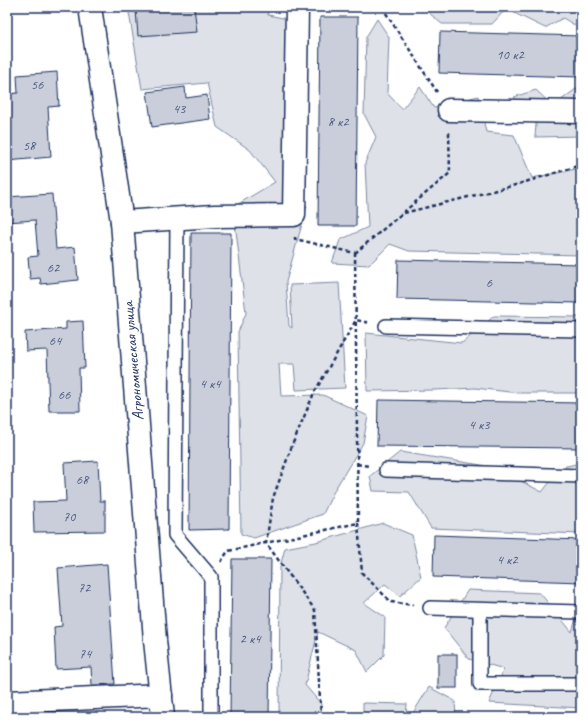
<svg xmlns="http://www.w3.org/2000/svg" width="588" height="724" viewBox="0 0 588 724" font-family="Caveat,sans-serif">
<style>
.green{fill:#dee1e7;stroke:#7c88a2}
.building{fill:#caceda;stroke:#1b2f5e}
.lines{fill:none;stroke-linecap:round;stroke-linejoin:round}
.service-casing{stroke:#1b2f5e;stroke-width:16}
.minor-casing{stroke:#1b2f5e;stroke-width:25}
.path{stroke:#1b2f5e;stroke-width:2.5;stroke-dasharray:4 3;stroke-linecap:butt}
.service{stroke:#fff;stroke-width:13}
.minor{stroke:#fff;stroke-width:22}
.labels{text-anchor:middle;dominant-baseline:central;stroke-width:3.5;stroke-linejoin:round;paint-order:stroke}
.number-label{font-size:14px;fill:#47577d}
.street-label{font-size:16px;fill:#1b2f5e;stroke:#fff}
</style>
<rect width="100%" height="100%" fill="#fff"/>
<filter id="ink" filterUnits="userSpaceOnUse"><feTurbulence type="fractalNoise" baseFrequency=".025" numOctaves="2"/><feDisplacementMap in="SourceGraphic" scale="8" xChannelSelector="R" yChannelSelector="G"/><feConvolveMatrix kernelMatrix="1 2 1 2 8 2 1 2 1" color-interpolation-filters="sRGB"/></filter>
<g filter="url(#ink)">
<g class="green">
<polygon points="128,7 266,7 268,15 308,23 306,151 284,181 307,206 286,282 289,326 292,328 290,285 339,283 345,388 296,390 294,364 279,364 281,396 323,395 368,416 363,443 335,489 323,514 254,538 241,534 238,332 246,313 233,207 275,182 250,150 217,127 207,83 142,89"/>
<polygon points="429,7 581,7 581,29 563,18 545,28 506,9 492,24 442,24 429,13"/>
<polygon points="377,19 389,37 387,93 402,109 420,87 434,108 478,96 486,132 514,135 532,178 581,168 581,255 409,251 390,244 369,265 332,263 340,240 368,227 365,163 376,137 364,114 366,37"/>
<polygon points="576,89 581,89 581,136 535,137 536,124 514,97 536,90 553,106"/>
<polygon points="494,316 581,317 581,393 518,393 475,388 435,390 367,391 366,333 462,343"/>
<polygon points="400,452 494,467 542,492 562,467 581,463 581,534 431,528 409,492 373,491 370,476"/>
<polygon points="383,523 412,535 421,577 400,596 385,584 364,603 385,617 384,655 367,672 356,650 318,632 305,685 321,704 321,717 279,717 280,567 285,548 316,542"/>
<polygon points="468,590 540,593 572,632 581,601 581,708 489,703 504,669 469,659 444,628"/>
<polygon points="429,687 455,701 456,717 413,717 413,713"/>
<polygon points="363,703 407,704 406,717 363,717"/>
</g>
<g class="building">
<polygon points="146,7 194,7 197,32 138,36 136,10 146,10"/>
<polygon points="320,17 358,17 356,226 318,226"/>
<polygon points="440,32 581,36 581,77 439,73"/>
<polygon points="57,72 59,106 48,107 51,157 7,161 7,133 10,133 7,94 18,93 17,75"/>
<polygon points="185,87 186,98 207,95 210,119 152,127 147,92"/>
<polygon points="52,194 56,249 75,247 78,280 41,284 40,278 30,279 28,257 38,256 35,220 7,222 7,197"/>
<polygon points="191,233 231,233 229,529 189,530"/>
<polygon points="398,260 581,264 581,303 397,299"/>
<polygon points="83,321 85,368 79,368 80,411 49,411 47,350 26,351 25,332 66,329 66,322"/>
<polygon points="378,400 581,403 581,448 377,446"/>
<polygon points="98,461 100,501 105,501 105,531 34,532 33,502 66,501 64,463"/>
<polygon points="434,535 581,540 581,582 433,577"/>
<polygon points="232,559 271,559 269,717 230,717"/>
<polygon points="107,564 115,684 92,685 91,667 56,669 54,627 62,626 58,568"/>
<rect x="438" y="654" width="19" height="34"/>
</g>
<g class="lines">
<defs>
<g id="service">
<polyline points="177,218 175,535 211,577 211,717"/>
<polyline points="386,326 581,330"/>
<polyline points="386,470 581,476"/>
<polyline points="430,608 581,612"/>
<polyline points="480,610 480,684 581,684"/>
</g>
<g id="minor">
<polyline points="90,7 122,222 155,640 163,717"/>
<polyline points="449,110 581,112"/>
<polyline points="122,222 214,216 294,215 297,7"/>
<polyline points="7,702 161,695"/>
</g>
</defs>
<use href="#service" class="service-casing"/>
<use href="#minor" class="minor-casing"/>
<g class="path">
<polyline points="382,7 437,92"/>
<polyline points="404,213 512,186 581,165"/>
<polyline points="355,253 450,173 449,132"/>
<polyline points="357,464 369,466"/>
<polyline points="358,523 362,573 391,602 413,605"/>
<polyline points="221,562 228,551 358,523 355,253 295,239 295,237"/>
<polyline points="321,717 315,610 266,543 273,498 293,443 314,393 356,320 370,323"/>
</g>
<use href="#service" class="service"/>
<use href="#minor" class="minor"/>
</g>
</g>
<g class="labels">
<g class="number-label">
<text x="510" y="54">10 к2</text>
<text x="37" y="84">56</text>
<text x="179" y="108">43</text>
<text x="338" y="121">8 к2</text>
<text x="29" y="145">58</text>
<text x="53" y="267">62</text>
<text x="489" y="282">6</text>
<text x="55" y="340">64</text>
<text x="210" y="383">4 к4</text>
<text x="64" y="394">66</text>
<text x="479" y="424">4 к3</text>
<text x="82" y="479">68</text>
<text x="69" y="516">70</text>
<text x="507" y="559">4 к2</text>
<text x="84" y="587">72</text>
<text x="250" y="638">2 к4</text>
<text x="85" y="653">74</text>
</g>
<g class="street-label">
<text transform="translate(133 361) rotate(-95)">Агрономическая улица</text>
</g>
</g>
<rect width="588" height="724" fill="none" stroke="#fff" stroke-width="24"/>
<rect x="12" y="12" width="564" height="700" fill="none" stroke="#1b2f5e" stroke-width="1.5" filter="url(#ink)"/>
</svg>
